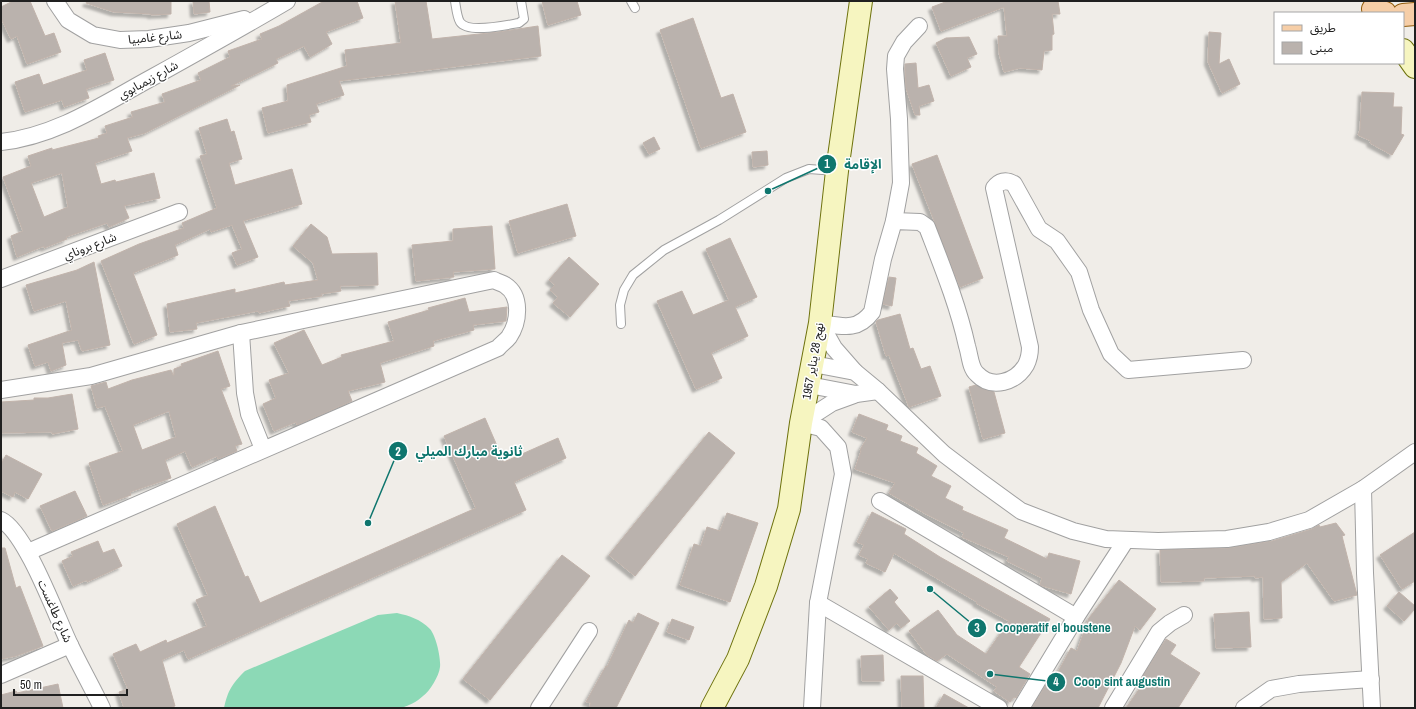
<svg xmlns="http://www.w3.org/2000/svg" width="1416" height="709" viewBox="0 0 1416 709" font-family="'Archivo Narrow','Noto Sans Arabic',sans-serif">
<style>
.pitch{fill:#8cd9b6}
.building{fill:#bab2ad;stroke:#c1b3ab;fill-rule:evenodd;filter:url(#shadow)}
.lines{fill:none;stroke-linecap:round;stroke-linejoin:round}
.lane-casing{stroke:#a1a1a1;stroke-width:10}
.street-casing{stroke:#a1a1a1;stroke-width:18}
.secondary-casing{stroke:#6e720d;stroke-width:24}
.primary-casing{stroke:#925c0b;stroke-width:24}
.lane{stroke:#fff;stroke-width:8}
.street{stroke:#fff;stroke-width:16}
.secondary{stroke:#f6f5c0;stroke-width:22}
.primary{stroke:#f6cea7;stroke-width:22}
.labels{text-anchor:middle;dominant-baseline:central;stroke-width:3;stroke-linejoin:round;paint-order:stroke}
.street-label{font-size:12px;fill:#202020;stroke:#fff}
.leader{fill:none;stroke:#0f766e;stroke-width:1.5}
.callout-dot{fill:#0f766e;stroke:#fff;stroke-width:1.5}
.mark-label{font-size:12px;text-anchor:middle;font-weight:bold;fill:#fff}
.callout-label{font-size:13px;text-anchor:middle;font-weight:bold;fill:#0f766e;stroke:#fff;stroke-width:3;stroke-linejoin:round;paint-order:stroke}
</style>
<defs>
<filter id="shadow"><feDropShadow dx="-3.5" dy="3.5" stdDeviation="1" flood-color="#0004"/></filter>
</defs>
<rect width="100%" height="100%" fill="#f0ede8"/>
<path class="pitch" d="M 397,613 C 410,616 420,619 430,629 C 436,636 441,658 440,667 C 439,676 430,691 423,696 C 417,702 409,705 402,708 L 224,708 C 228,690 232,684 245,671 L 378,615 Z"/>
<g class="building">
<polygon points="13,1 30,1 45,36 54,33 61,52 27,64 17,36 11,39 1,18 1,7"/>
<polygon points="87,1 171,1 171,14 151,15 151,14 114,12 86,3"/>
<polygon points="193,1 209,1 210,12 194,14"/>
<path d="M 324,1 L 357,1 L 363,18 L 326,32 L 332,44 L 310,57 L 304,46 L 276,59 L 278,63 L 231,86 L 240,85 L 145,133 L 127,138 L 132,151 L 95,163 L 101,184 L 115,180 L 116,182 L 154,173 L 160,198 L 124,206 L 129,218 L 109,227 L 107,223 L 66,237 L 67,239 L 44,248 L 44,246 L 17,257 L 11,236 L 23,231 L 3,177 L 31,166 L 28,156 L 52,148 L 52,150 L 99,138 L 98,136 L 107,133 L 105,126 L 133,117 L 131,112 L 165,102 L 162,94 L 201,80 L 198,73 L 230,57 L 228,51 L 262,39 L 260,34 L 279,26 ZM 62,173 L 68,207 L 44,217 L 31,183 Z"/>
<polygon points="395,1 426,1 432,39 498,32 538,26 541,56 339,81 344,95 316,104 319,112 309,115 311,122 268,133 262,108 288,101 287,85 347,66 345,50 401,43"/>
<polygon points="542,1 577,1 581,15 548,25"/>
<polygon points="948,1 1058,1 1060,14 1052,14 1054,34 1052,35 1052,50 1044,51 1042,70 1020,68 1004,72 999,53 998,36 1007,36 1004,7 941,31 932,7"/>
<polygon points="693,18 721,98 733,94 746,132 701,148 660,30"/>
<polygon points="1209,32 1221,33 1219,64 1229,59 1240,84 1222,93 1208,62"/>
<polygon points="969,37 977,54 967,58 971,67 951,76 936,43 946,38"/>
<polygon points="105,53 114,80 86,89 89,98 64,107 62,100 25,112 15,82 39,74 43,85 87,70 84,60"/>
<polygon points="916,63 918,88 929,85 934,101 919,106 920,115 915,115 906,88 905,69 905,64"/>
<polygon points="1362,92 1394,93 1393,107 1402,107 1401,134 1404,135 1392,155 1370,143 1371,141 1358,135 1360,130"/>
<polygon points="227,119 231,132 234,131 242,159 229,163 235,185 292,169 302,204 243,221 258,257 237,265 232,253 242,249 232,225 211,232 210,229 175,245 178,255 133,273 157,335 134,344 101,261 139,244 184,228 182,223 217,208 200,156 207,154 199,128"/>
<polygon points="654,137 660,149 649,154 643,143"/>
<polygon points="767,151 768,165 753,167 752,152"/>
<polygon points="937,155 983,278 960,287 912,164"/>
<polygon points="567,204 576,236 518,253 509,221"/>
<polygon points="311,224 327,237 332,254 377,253 378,285 340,286 341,291 321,294 322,296 288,301 290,306 259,313 258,311 196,323 197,329 170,332 167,304 235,289 235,293 284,282 285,285 318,280 313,263 293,246"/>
<polygon points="492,226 495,269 453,272 454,277 416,281 412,245 453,241 453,229"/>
<polygon points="730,238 757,297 735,307 748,336 711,353 722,378 696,389 657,301 682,291 693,315 729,300 706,249"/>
<polygon points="569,257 599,284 570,317 553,303 558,297 550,290 555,285 549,280"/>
<polygon points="94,262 110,345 82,351 78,340 62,343 66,365 51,371 48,362 35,366 28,345 72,330 66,301 34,311 26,285 77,270"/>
<polygon points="889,277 896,278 892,306 883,304"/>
<polygon points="465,298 469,312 507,307 506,321 473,325 474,330 433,341 434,346 380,363 385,382 348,391 352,401 297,425 296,422 274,431 263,404 276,398 269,380 289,373 274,343 304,330 322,365 342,357 341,355 394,341 388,322 429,310 428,308"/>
<polygon points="900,314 910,349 913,348 921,369 930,366 941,396 909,407 889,355 886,356 876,322 878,320"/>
<path d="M 218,351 L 230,386 L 221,389 L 242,444 L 235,446 L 237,451 L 218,459 L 217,456 L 192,467 L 185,451 L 165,460 L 171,478 L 130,492 L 131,495 L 103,505 L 89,463 L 123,451 L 105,406 L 97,408 L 91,386 L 106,382 L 108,389 L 132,380 L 171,370 L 173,375 L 174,375 L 174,369 L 182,366 L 181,364 ZM 169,411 L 176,437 L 142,450 L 133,425 Z"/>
<polygon points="976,385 986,390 994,392 1005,433 983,439 969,387"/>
<polygon points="72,394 78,429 52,434 52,432 1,433 1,402 34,400 34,398 48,398"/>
<polygon points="859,414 888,425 886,430 902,436 900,441 918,448 916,453 937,466 931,476 951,486 945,498 963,507 962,510 1008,530 1004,538 1047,559 1049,553 1080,561 1071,594 1043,586 1040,585 1042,578 1007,561 1009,557 962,537 964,533 926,514 889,493 895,483 855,469 861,451 860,450 867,438 852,432"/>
<polygon points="485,418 504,462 558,438 566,458 514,482 526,510 188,659 184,650 162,660 175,706 169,708 124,708 119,692 128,689 113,654 136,644 140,652 166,640 167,643 207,626 196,600 208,595 177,524 215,506 245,577 248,576 260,603 476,508 444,436"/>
<polygon points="709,432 735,453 635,576 609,555"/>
<polygon points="6,455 42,474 28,499 15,492 13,497 1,491 1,464"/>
<polygon points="75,491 87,516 52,531 40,506"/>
<polygon points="872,512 906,529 904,534 940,557 1050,619 1019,667 1030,674 1016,698 1014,697 1010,702 994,691 997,687 947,654 937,661 927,655 909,631 938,610 957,635 986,654 1009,621 976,603 977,602 894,553 885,572 866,563 868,559 859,555 864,545 857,542"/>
<polygon points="727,513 758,523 730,602 680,585 694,544 701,546 707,527 720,531"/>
<polygon points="1336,523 1345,535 1342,536 1357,595 1334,601 1307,563 1281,582 1282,618 1264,619 1263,577 1255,578 1255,576 1204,578 1204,581 1161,582 1160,550 1229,548 1272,541 1312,529 1319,525 1320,527"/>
<polygon points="1415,532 1415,581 1402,589 1380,555"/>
<polygon points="98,541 103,553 114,549 122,566 87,582 87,580 73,586 62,561 73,556 71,552"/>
<polygon points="1,548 5,548 16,588 20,586 43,646 16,656 1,659"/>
<polygon points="562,555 590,576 490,700 463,679"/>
<polygon points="1119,580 1156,609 1140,630 1135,626 1121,663 1098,708 1032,708 1047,683 1051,685 1071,648 1077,651 1089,618"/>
<polygon points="890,589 898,598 894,602 910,621 901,628 897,623 889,630 869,607"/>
<polygon points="1399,592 1415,606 1415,609 1404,621 1387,606"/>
<polygon points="1249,612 1251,647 1216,648 1214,614"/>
<polygon points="638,613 659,623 616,708 589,708 591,703 586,702 606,666 607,667 629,620 633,623"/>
<polygon points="672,619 694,627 689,640 667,632"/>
<polygon points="1166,639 1176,645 1170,654 1200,673 1178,708 1126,708 1147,678 1143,676"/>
<polygon points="883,655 884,681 862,681 861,656"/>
<polygon points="901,676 923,676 924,708 902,708"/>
<polygon points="58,684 63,708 1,708 1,695 16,691 17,693"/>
<polygon points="944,694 969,708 936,708"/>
</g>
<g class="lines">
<defs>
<g id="lane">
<path d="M 455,1 C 456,7 457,17 460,22 C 468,34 507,25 519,23 L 524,19 L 521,1"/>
<polyline points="631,1 635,8"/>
<polyline points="621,324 620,305 624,290 633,275 664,250 719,220 786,178 809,169 836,171"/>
</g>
<g id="street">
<polyline points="55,1 68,20 93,35 120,40 149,39 189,33 244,19"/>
<path d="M 1,142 C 57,136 105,103 153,77 C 198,52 243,27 287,1"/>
<polyline points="894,221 901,183 899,119 895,69 896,56 904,42 919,26"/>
<polyline points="1,279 179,212"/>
<path d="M 820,323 C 841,326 857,332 872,312 L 883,259 L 894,221 L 920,222 L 927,227 C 942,266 958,305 967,346 C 970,355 970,368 977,374 C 992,390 1016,382 1026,365 C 1029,359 1030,353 1030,347 L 994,188 C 999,181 1006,179 1014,184 L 1039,229 L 1057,241 L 1079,272 L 1091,310 L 1111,354 L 1128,370 L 1243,360"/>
<polyline points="820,323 834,348 855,372"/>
<polyline points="241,333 245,393 249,414 263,449"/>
<polyline points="813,364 855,372 878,391 944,454 981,482 1021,511 1073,531 1106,539 1158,541 1227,539 1269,532 1309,520 1363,489 1415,452"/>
<polyline points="809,385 856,394 878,391"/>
<path d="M 1,390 L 91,376 L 241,333 L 494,280 C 497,282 502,283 505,285 C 522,296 519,322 509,337 C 506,341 501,344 498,348 L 28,552"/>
<polyline points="801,423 821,428 838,447 843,474 818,603 812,708"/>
<polyline points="801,423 832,403 854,395"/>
<polyline points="1363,489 1365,573 1372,708"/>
<polyline points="880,501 1076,617"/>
<path d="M 1,520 C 26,532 57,618 70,645 C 80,666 92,687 102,708"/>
<polyline points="818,603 999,708"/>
<polyline points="1,675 70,645"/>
<polyline points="539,708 589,631"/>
<polyline points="1021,708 1076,617 1126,540"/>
<polyline points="1113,708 1159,632 1170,623 1184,615"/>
<polyline points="1244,708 1271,689 1299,684 1371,679"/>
</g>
<g id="secondary">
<polyline points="1403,50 1415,67"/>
<polyline points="712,708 738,659 766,586 789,509 801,423 820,323 837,171 861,1"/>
</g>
<g id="primary">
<polyline points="1373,9 1385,13"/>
<polyline points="1403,15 1415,14"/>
</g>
</defs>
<use href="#lane" class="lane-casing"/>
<use href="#street" class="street-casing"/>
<use href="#secondary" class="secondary-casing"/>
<use href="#primary" class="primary-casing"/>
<use href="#lane" class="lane"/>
<use href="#street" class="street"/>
<use href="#secondary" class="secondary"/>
<use href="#primary" class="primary"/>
</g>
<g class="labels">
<g class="street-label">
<text transform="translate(155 37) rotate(-6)">شارع غامبيا</text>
<text transform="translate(148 80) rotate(-29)">شارع زيمبابوي</text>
<text transform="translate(90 246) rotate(-21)">شارع بروناي</text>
<text transform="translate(813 361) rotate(-80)">نهج 28 يناير 1957</text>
<text transform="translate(55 611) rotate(66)">شارع طاغست</text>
</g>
</g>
<path class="leader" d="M768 191L827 164M368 523L398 451M930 589L977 628M990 674L1056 682"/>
<g class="callout-dot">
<circle cx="768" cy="191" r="4"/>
<circle cx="368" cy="523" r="4"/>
<circle cx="930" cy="589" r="4"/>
<circle cx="990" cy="674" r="4"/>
<circle cx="827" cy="164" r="10"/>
<circle cx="398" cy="451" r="10"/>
<circle cx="977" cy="628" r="10"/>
<circle cx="1056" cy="682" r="10"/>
</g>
<g class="mark-label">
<text x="827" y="168">1</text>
<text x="398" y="456">2</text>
<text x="977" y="632">3</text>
<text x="1056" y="686">4</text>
</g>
<g class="callout-label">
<text x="863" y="169">الإقامة</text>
<text x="469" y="456">ثانوية مبارك الميلي</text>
<text x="1053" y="632">Cooperatif el boustene</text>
<text x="1122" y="686">Coop sint augustin</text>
</g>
<rect width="1416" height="709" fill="none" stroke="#202020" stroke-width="4"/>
<rect x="1274" y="12" width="130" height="52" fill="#ffffff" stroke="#a6a6a6"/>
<rect x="1282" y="25" width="20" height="6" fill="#f6cea7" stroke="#a6a6a6"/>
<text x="1310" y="32" font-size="12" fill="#202020">طريق</text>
<rect x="1282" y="42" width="20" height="12" fill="#bab2ad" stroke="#a6a6a6"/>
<text x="1310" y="52" font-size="12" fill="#202020">مبنى</text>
<path d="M14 689v6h113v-6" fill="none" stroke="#202020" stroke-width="2"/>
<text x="20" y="689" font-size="12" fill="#202020" stroke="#ffffff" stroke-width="3" paint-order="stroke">50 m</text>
</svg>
